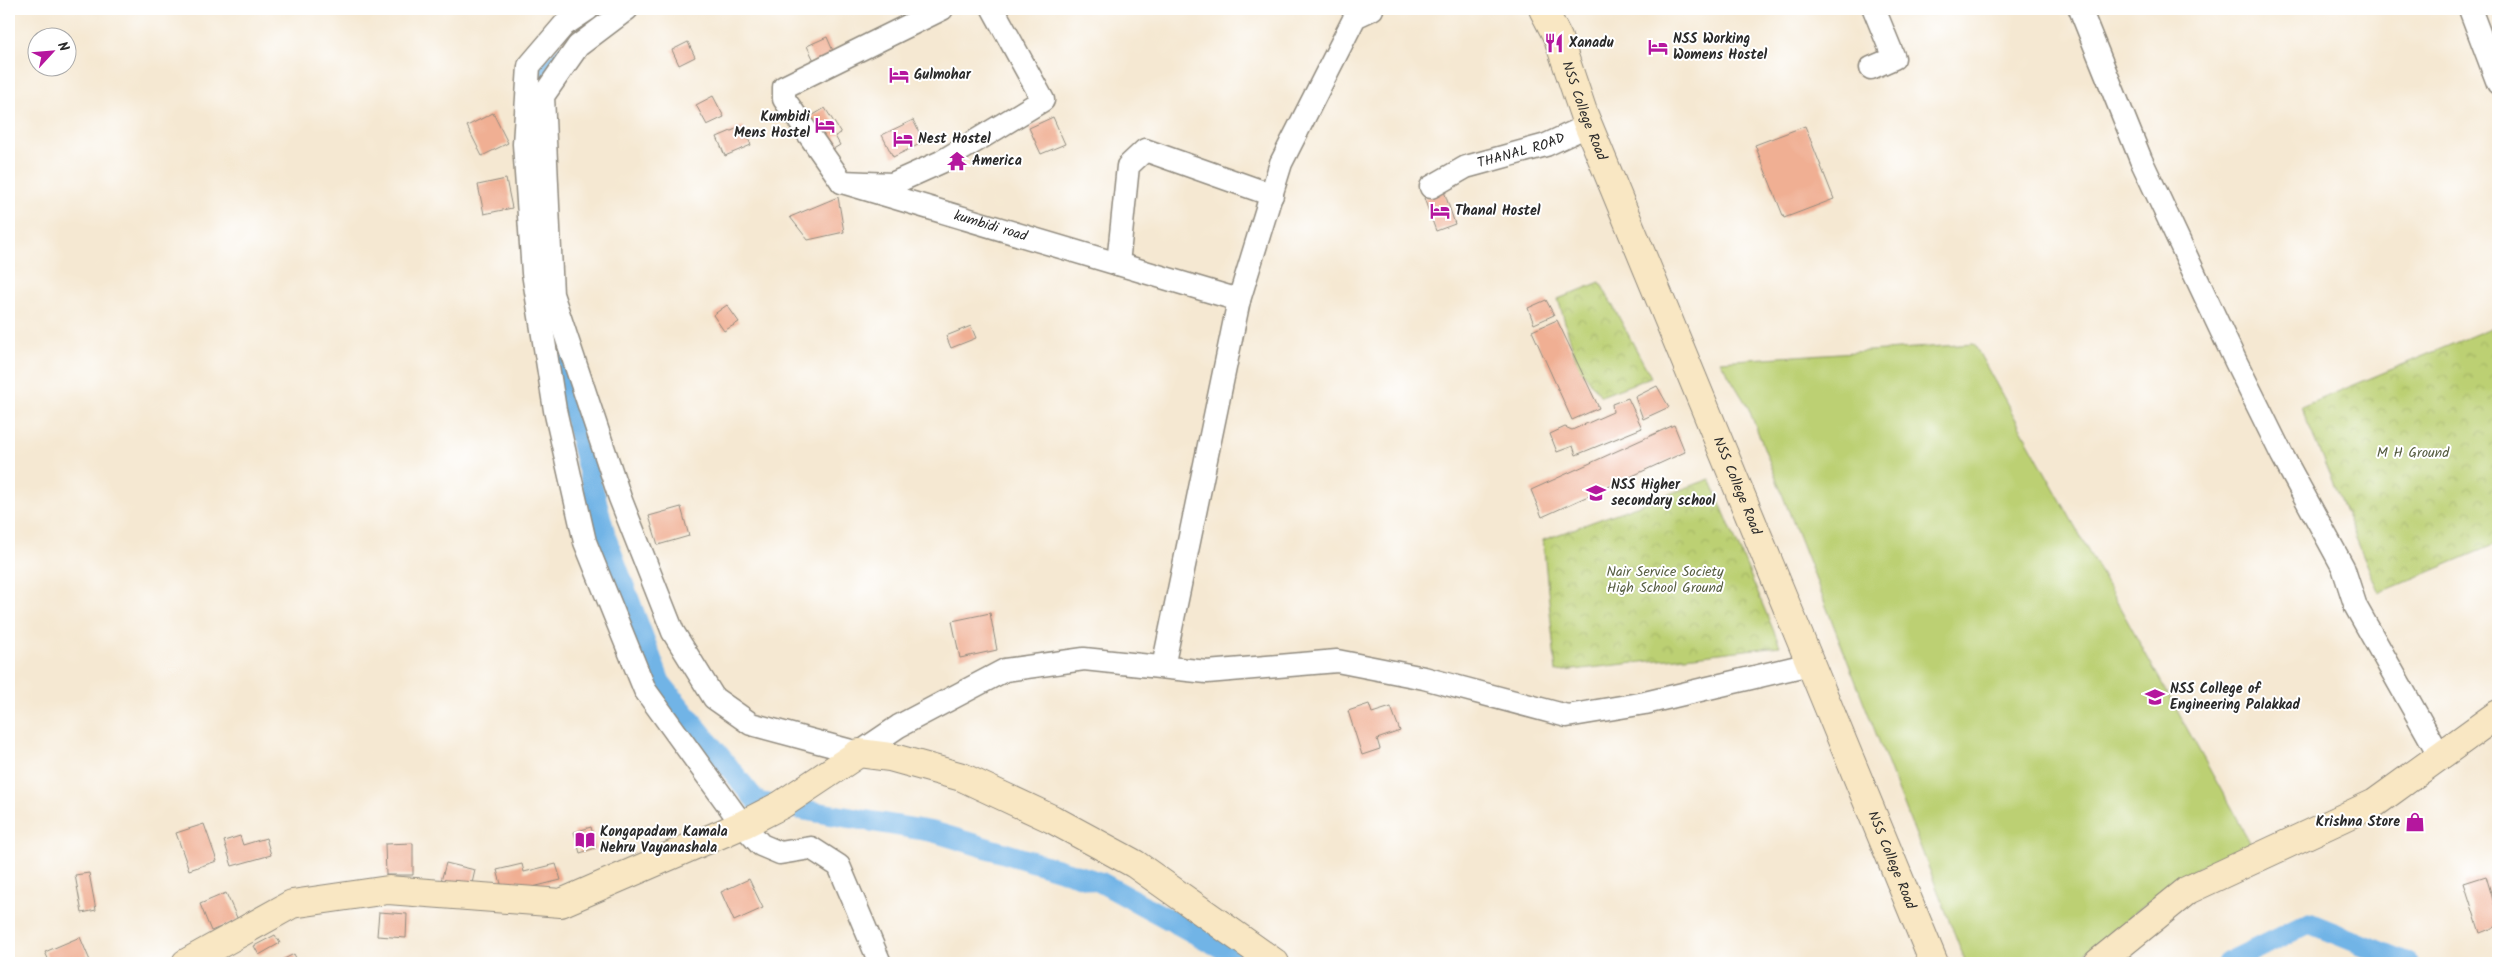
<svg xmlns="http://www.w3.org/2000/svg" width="2507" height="972" viewBox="0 0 2507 972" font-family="Kalam,sans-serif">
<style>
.grass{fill:#bcd073;stroke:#747e4f}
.park{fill:url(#park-crowns);stroke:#747e4f}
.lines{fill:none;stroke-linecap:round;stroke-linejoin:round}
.canal{stroke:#71b4e6;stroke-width:21}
.building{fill:#f0af93}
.street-casing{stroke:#908a7e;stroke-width:25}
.secondary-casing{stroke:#908a7e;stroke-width:30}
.street{stroke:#fff;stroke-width:22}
.secondary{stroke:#f9e7c3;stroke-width:28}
.labels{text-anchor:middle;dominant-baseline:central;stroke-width:4;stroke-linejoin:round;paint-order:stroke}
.poi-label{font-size:14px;font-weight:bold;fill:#2b2b2b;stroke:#fff;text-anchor:start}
.street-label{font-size:14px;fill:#2b2b2b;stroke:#fff}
.park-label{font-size:14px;fill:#565d41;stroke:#fff}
</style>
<defs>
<pattern id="park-crowns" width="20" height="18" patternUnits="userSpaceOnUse" patternTransform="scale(1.25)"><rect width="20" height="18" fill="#bcd073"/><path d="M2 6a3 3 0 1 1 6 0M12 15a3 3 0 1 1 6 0" fill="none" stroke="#a2b364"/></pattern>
</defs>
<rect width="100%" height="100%" fill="#fff"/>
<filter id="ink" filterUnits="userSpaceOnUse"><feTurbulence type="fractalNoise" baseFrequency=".02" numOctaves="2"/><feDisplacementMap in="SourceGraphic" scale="10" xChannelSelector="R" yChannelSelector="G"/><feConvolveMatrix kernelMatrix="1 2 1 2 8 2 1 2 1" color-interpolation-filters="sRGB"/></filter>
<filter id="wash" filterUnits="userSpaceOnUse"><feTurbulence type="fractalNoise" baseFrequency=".0096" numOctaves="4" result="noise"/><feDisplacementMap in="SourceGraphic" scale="20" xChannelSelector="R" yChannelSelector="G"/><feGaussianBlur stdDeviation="1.12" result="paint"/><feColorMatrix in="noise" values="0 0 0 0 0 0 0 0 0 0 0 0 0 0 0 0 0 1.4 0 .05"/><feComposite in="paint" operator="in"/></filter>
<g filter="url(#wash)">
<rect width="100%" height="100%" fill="#f5e8d2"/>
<polygon class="grass" points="1974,344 2251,844 2180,876 2073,963 1966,963 1748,407 1720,361"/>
<g class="park">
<polygon points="1600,282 1651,377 1601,396 1578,366 1558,299"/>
<polygon points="2498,325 2498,543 2379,593 2301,407"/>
<polygon points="1710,479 1780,646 1556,672 1543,540"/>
</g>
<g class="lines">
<g class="canal">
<polyline points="535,107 538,81 565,55"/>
<polyline points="550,316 552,330 606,538 660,682 757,802 934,832 1100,882 1249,963"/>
<polyline points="2227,963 2309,923 2408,963"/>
</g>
</g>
<g id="blocks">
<g class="building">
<polygon points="827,37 837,60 818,69 807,46"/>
<polygon points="688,42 695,57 679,65 672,50"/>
<polygon points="713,96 724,117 707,125 696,105"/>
<polygon points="825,108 841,133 835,136 840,145 830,151 810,117"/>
<polygon points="493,113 508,143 482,156 467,126"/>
<polygon points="1053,117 1065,144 1041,154 1029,128"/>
<polygon points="913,120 924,142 893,157 882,135"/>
<polygon points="743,126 751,145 725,156 717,137"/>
<polygon points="1805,126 1834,199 1784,218 1755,145"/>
<polygon points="506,179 512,208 484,214 478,185"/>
<polygon points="1444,191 1455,224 1436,231 1424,198"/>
<polygon points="838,197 844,232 808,240 790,217"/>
<polygon points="1546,300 1554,315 1534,324 1528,308"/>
<polygon points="727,305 739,322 724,331 713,315"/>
<polygon points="1557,320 1599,408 1572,420 1532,331"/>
<polygon points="971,326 976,338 951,348 946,336"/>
<polygon points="1657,386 1669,407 1643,419 1635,397"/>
<polygon points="1628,398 1642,428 1576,455 1573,446 1557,452 1550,434 1565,427 1572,430 1613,412 1612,404"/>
<polygon points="1674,425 1685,452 1542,517 1531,490"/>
<polygon points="681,507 689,536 658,545 649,516"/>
<polygon points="990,613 997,650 960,658 952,621"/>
<polygon points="1369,704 1372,713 1391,707 1400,731 1377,739 1380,749 1362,755 1348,711"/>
<polygon points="204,824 217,861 189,870 176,833"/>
<polygon points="591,827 596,848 580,853 574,832"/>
<polygon points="240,836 243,845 266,838 271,855 232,866 224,841"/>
<polygon points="413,843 413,875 386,875 385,844"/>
<polygon points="446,863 475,870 471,888 441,881"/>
<polygon points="522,864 524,872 556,864 561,880 504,894 497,870"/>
<polygon points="89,873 96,910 82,913 75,875"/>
<polygon points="2486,876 2498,917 2498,926 2480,933 2464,883"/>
<polygon points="749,879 763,908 734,921 721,892"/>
<polygon points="226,893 238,920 211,931 200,904"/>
<polygon points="379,912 407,914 406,938 377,936"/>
<polygon points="275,935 280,943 259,955 254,946"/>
<polygon points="80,937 91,963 50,963 45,952"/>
<polygon points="294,954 298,962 276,963"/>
</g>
</g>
</g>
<g filter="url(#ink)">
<use href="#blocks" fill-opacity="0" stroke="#908a7e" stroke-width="1"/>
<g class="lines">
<defs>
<g id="street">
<polyline points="588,9 564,25 529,66 524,144 533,273 555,410 585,542 645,690 742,824 761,845 780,853 811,848 839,866 880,963"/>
<polyline points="627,9 578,46 543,96 552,294 620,498 673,632 714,698 751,724 859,753 899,726 1005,670 1084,659 1207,672 1337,661 1424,678 1567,716 1645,703 1810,664"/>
<path id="s1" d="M 993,9 L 1043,100 L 941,162 L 892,184 L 842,182 L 1239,300"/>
<polyline points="2080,9 2141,160 2236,362 2282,455 2343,567 2356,607 2440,756"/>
<polyline points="2470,9 2498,83"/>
<polyline points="1871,68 1894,58 1874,9"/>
<polyline points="842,182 784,99 784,87 942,9"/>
<path id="s2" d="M 1431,187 L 1466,167 L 1546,145 L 1585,127 L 1581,108"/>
<polyline points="1118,264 1128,166 1145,150 1272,195"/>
<polyline points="1163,667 1239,300 1281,163 1355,17 1372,9"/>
</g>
<g id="secondary">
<path id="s3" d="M 1543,9 L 1558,38 L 1584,115 L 1934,963"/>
<polyline points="186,963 292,904 388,890 561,903 744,824 781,805 859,753 890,757 962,777 1052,819 1135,864 1275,963"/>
<polyline points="2098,963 2188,890 2375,803 2498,714"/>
</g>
</defs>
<use href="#street" class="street-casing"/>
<use href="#secondary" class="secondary-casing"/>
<use href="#street" class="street"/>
<use href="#secondary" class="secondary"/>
</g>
</g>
<defs>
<symbol id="restaurant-bare" viewBox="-9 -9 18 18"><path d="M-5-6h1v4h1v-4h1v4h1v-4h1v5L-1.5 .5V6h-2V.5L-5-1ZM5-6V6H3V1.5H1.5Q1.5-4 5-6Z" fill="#b5179e" stroke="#fff" stroke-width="2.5" paint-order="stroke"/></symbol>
<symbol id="hotel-bare" viewBox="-9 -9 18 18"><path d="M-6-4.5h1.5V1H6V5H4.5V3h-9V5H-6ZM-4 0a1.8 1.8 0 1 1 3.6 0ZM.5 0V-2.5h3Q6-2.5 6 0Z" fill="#b5179e" stroke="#fff" stroke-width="2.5" paint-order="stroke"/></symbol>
<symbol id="temple-bare" viewBox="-9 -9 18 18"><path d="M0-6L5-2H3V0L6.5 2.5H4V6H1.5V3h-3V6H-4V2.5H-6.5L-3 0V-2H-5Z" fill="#b5179e" stroke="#fff" stroke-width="2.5" paint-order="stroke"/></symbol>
<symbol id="school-bare" viewBox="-9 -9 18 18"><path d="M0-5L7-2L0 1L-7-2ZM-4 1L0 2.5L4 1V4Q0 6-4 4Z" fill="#b5179e" stroke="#fff" stroke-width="2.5" paint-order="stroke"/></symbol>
<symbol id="university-bare" viewBox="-9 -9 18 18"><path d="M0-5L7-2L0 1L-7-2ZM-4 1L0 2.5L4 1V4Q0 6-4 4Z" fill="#b5179e" stroke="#fff" stroke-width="2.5" paint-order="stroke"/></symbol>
<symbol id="shop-bare" viewBox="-9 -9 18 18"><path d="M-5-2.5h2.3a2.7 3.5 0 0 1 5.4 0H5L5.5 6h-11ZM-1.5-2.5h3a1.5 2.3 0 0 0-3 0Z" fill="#b5179e" stroke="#fff" stroke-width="2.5" paint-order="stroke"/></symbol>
<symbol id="library-bare" viewBox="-9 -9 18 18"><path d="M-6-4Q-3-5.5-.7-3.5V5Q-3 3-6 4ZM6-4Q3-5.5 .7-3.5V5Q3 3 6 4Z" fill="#b5179e" stroke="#fff" stroke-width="2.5" paint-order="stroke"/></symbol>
</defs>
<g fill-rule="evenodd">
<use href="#restaurant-bare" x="1540" y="29" width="28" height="28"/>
<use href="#hotel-bare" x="1644" y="33" width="28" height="28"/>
<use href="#hotel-bare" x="885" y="61" width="28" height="28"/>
<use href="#hotel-bare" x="811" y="111" width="28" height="28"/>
<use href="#hotel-bare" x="889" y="125" width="28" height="28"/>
<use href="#temple-bare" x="943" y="147" width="28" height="28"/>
<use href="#hotel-bare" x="1426" y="197" width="28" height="28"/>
<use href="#school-bare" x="1582" y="479" width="28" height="28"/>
<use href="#university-bare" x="2141" y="683" width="28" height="28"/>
<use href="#shop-bare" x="2401" y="808" width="28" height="28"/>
<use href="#library-bare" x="571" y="826" width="28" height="28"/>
</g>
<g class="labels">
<g class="poi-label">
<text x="1673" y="39">NSS Working<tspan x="1673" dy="16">Womens Hostel</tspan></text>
<text x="1569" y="43">Xanadu</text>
<text x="914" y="75">Gulmohar</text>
<text x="810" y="117" text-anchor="end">Kumbidi<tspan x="810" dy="16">Mens Hostel</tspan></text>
<text x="918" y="139">Nest Hostel</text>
<text x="972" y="161">America</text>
<text x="1455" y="211">Thanal Hostel</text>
<text x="1611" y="485">NSS Higher<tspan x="1611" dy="16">secondary school</tspan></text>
<text x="2170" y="689">NSS College of<tspan x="2170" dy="16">Engineering Palakkad</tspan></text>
<text x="2400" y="822" text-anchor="end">Krishna Store</text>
<text x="600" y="832">Kongapadam Kamala<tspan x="600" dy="16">Nehru Vayanashala</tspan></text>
</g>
<g class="street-label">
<text stroke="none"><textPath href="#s3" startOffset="110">NSS College Road</textPath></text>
<text stroke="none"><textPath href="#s2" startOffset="98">THANAL ROAD</textPath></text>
<text stroke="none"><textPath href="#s1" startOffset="482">kumbidi road</textPath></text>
<text stroke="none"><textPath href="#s3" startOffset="515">NSS College Road</textPath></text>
<text stroke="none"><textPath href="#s3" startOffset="920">NSS College Road</textPath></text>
</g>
<g class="park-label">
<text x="2413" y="453">M H Ground</text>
<text x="1665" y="572">Nair Service Society<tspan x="1665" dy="16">High School Ground</tspan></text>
</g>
</g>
<rect width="2507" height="972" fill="none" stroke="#fff" stroke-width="30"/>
<g transform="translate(52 52) rotate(64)"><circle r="24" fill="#ffffff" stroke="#aaaaaa"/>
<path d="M0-4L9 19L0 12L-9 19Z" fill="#b5179e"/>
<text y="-8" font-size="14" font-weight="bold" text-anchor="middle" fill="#2b2b2b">N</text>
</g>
</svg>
